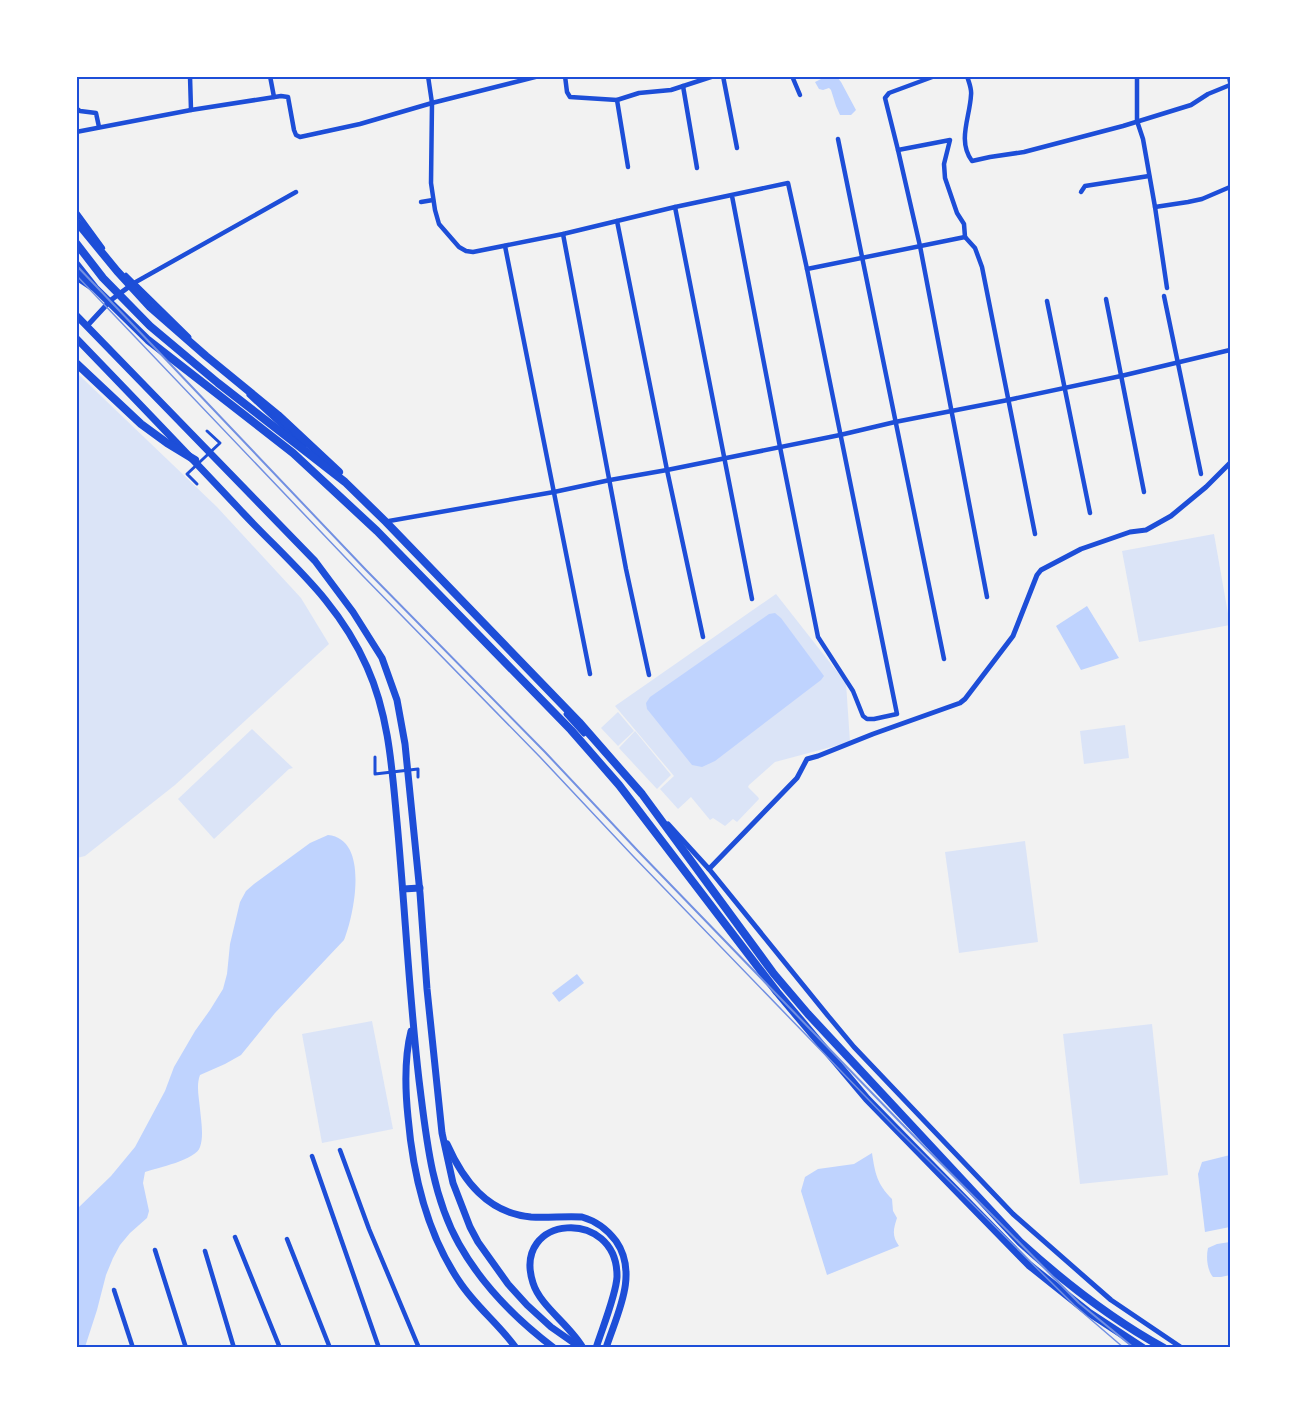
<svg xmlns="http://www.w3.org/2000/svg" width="1307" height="1424" viewBox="0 0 1307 1424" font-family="Signika,sans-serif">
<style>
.green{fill:#dbe4f7}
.water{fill:#bfd3fe}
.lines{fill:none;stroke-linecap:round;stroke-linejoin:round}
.pedestrian{stroke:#1d4ed8;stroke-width:3}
.minor{stroke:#1d4ed8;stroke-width:4.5}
.tertiary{stroke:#1d4ed8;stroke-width:5}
.trunk{stroke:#1d4ed8;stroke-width:7}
.motorway{stroke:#1d4ed8;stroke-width:8}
.tram{stroke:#7290e2;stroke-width:1.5}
.rail{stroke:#7290e2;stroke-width:2}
.neatline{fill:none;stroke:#1d4ed8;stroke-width:2}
</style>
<rect width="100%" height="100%" fill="#f2f2f2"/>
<g class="green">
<polygon points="77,373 217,507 301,598 329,644 175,785 85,856 77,858"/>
<polygon points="1214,534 1230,625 1139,642 1122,551"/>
<polygon points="776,594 846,683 850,742 775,762 749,785 748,787 758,797 759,799 737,822 733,819 725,826 713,818 710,820 691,797 678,809 660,789 674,776 615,706"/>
<polygon points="618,712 634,731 618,746 601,728"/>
<polygon points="1125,725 1129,758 1084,764 1080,731"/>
<polygon points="252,729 293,768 289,769 214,839 178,799"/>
<polygon points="635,731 671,775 657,789 619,748"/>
<polygon points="1025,841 1038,942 959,953 945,852"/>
<polygon points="372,1021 393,1129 322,1143 302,1034"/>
<polygon points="1152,1024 1168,1175 1080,1184 1063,1034"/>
</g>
<g class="water">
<polygon points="827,76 837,77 841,82 856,110 851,115 840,115 836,106 831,90 829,88 823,90 819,89 815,82"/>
<polygon points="1087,606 1119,658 1081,670 1056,626"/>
<polygon points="775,613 781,618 824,676 821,680 715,761 702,767 692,765 647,709 646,703 650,697 769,614"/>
<path d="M 328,835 C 370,839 354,915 344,940 L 275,1013 L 241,1055 L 225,1064 L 200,1075 C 196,1086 199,1097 200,1109 C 201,1120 204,1136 200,1147 C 196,1160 157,1168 145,1172 L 143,1183 L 149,1211 L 147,1218 L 130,1233 L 120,1245 L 113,1258 L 106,1275 L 97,1310 L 85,1347 L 77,1347 L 77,1209 L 111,1176 L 135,1147 L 165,1091 L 174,1067 L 195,1031 L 210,1010 L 223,989 L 227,974 L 230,944 L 240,902 L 246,891 L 254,884 L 310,843 Z"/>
<polygon points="577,974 584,983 559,1002 552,993"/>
<path d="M 872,1153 C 875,1173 877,1184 892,1199 L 893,1211 L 897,1218 C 893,1230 892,1236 899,1246 L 827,1275 L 801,1191 L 805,1177 L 818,1169 L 854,1164 Z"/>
<polygon points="1230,1155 1230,1227 1205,1232 1198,1174 1202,1162"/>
<path d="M 1230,1242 L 1230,1275 L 1221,1277 L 1213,1277 C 1207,1270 1206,1257 1208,1248 L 1217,1244 Z"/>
</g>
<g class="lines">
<g class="pedestrian">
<polyline points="197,484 187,474 220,443 207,431"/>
<polyline points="375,757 375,774 418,769 418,777"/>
</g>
<g class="minor">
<polyline points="190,76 191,110"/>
<polyline points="270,76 274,97"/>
<polyline points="428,76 432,103 431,183 435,210 439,224 459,247 466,251 473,252 563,234 675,207 788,183 807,269 897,714 874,719 867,719 863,716 853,691 818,637 780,447 732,196"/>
<polyline points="565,76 567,92 570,97 617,100 639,93 671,90 714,76"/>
<polyline points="723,76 737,148"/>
<polyline points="792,76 800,95"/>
<polyline points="935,76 889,93 885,98 898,150 920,246 987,597"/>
<path d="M 967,76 C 969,83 972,89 971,95 C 970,117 957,141 972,161 L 990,157 L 1024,152 L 1123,126 L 1191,105 L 1208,94 L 1230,85"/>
<polyline points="1137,76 1137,121 1143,139 1155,207 1167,288"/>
<polyline points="1229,76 1230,82"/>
<polyline points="683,86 697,168"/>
<polyline points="617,100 628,167"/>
<polyline points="76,108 80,111 96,113 99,127"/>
<polyline points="76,132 191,110 281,96 288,97 294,130 296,135 300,137 360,124 432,103 539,76"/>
<polyline points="838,139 944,659"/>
<polyline points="898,150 950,140 944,164 945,178 957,213 964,224 965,237"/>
<polyline points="1081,192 1085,186 1149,176"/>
<polyline points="421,202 433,200"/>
<polyline points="675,207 752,599"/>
<polyline points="1155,207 1188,202 1202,199 1230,187"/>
<polyline points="76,211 103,248"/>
<polyline points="617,221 667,470 703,637"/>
<polyline points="563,234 626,569 649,675"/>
<polyline points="965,237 975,248 982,267 1035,534"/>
<polyline points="505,246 590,674"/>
<polyline points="807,269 965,237"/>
<polyline points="126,275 134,283 296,192"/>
<polyline points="1164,296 1201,474"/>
<polyline points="1106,299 1144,492"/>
<polyline points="1047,301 1090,513"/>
<polyline points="389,521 554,492 610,480 667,470 840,435 895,422 1008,400 1121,376 1230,350"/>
<polyline points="340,1150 369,1229 419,1348"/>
<polyline points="312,1156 379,1348"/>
<polyline points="235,1237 280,1348"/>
<polyline points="287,1239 330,1348"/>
<polyline points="155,1250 186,1348"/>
<polyline points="205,1251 234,1348"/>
<polyline points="114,1290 133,1348"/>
</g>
<g class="tertiary">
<polyline points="87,326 111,300 134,283 189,337"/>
<polyline points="249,395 304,446"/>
<polyline points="566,714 584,734"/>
<polyline points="668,824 709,869 829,1017 854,1047 1013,1214 1111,1300 1182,1348"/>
<polyline points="709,869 797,778 807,759 818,756 873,734 960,703 965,699 1013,636 1037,575 1041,570 1081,549 1130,532 1146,530 1171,516 1206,487 1230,463"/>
</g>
<g class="trunk">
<polyline points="76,315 315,561 353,612 382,658 397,700 405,744 420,893 427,989 442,1133 453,1183 470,1227 478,1242 508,1284 527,1305 551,1327 581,1348"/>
<path d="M 76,338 C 132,396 188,454 243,513 C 291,564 338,601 367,667 C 389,716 392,769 397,822 C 405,908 409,994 419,1080 C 426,1135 431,1194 459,1244 C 482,1285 517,1320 554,1348"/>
<polyline points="403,889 420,888"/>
<path d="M 411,1031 C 404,1059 405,1088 408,1117 C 413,1175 426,1232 459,1281 C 475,1306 499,1324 516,1348"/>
<path d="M 447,1144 C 463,1180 487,1213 531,1217 C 548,1218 565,1216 582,1217 C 596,1221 607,1229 616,1241 C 639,1274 617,1314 606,1348"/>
<path d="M 583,1348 C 570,1325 540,1306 533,1283 C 511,1214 618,1207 617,1277 C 616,1295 602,1329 596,1348"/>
</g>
<g class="motorway">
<polyline points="76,221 117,271 150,307 206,356 278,415 339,472"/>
<path d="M 76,243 L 103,278 L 150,326 L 218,383 L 345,482 L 386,522 L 579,722 L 642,794 L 774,974 L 808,1014 L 1020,1242 C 1064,1282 1111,1319 1164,1348"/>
<polyline points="76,264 95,288 148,340 293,453 377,531 571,730 619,785 777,992 867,1099 1029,1265 1088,1312 1143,1348"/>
<polyline points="76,276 91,286"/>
<polyline points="76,363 141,424 167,443 195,460"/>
</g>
<polyline class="tram" points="76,275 363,576 540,757 633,856 896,1128 1074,1305 1124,1348"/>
<polyline class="rail" points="76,265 366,570 545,752 638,851 901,1123 1079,1303 1134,1348"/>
</g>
<rect width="1307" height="1424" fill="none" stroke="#ffffff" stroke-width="156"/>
<rect x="78" y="78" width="1151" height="1268" class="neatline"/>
</svg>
